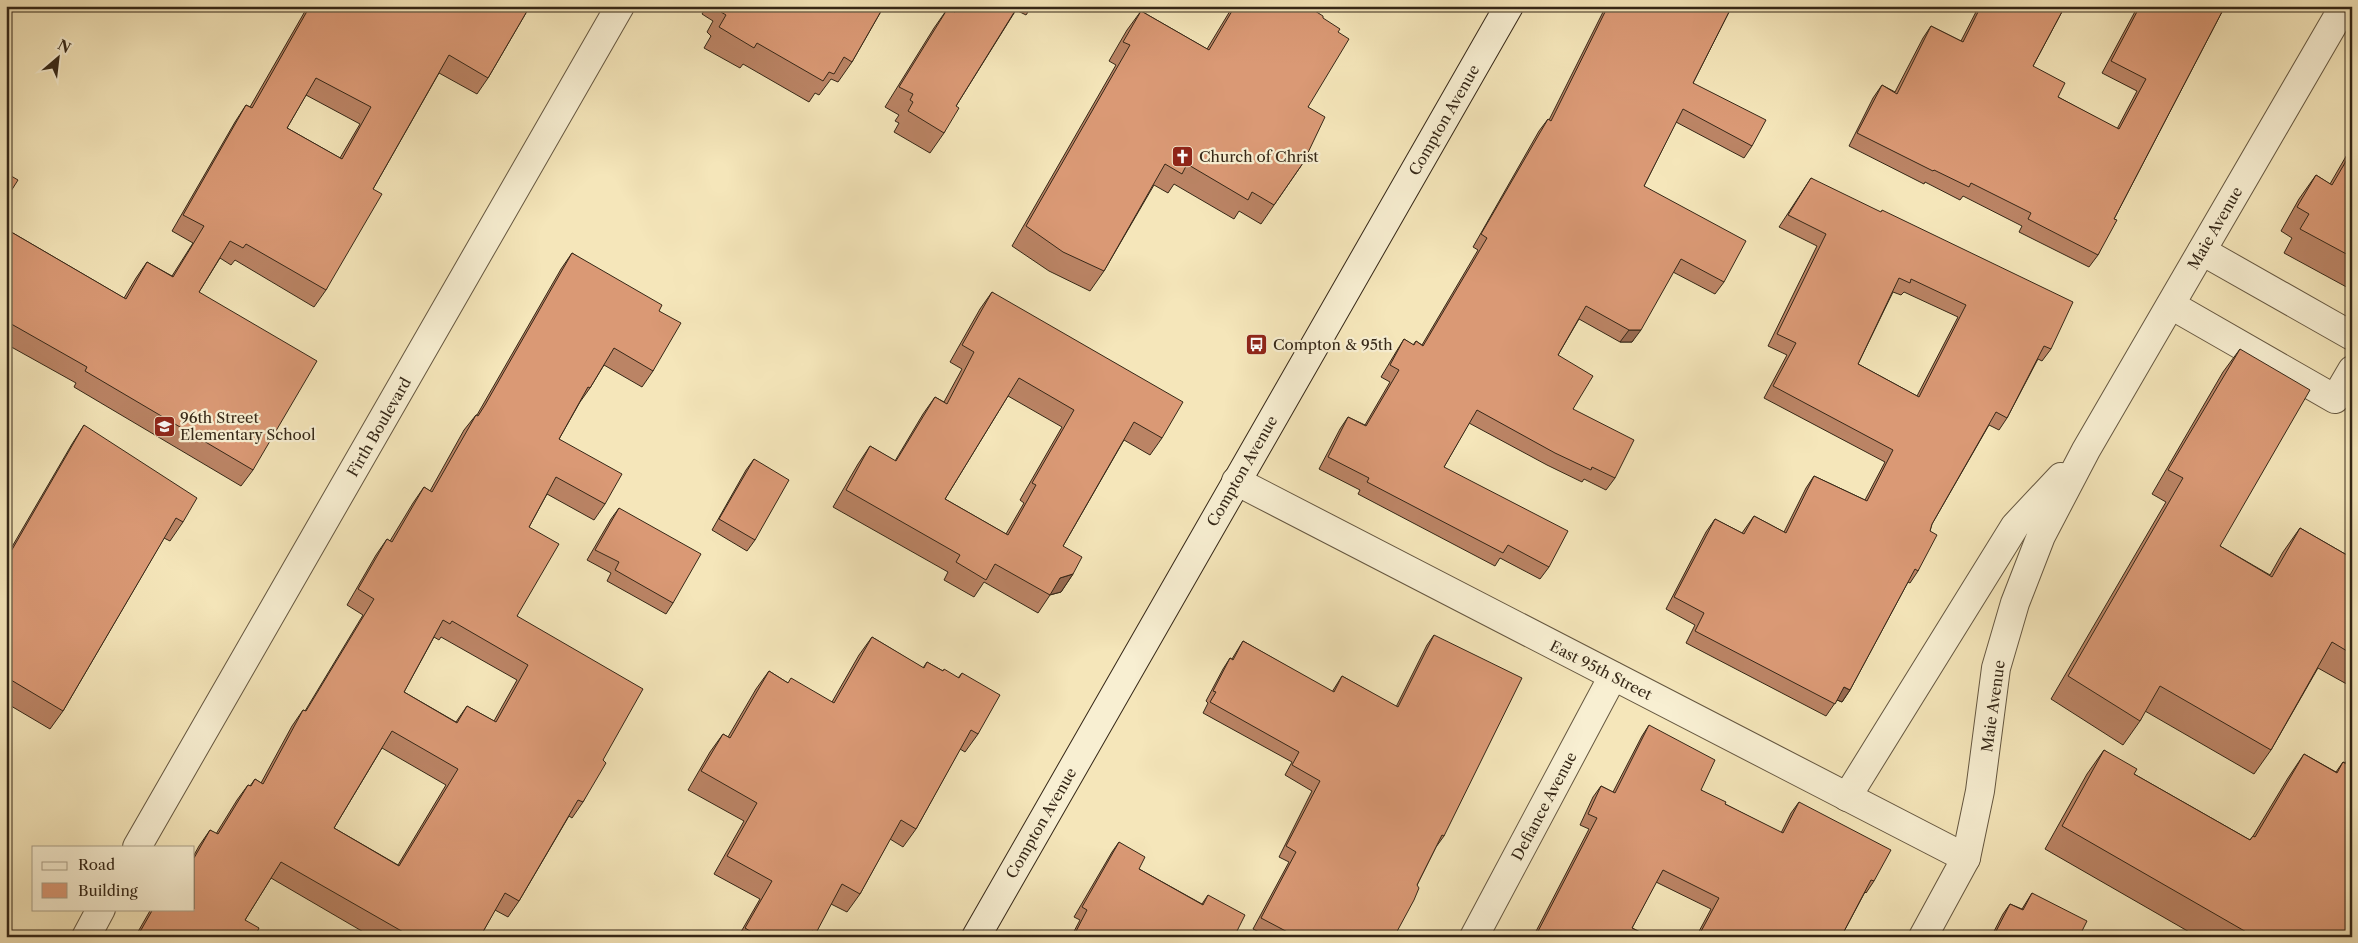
<svg xmlns="http://www.w3.org/2000/svg" width="2358" height="943" viewBox="0 0 2358 943" font-family="'Libre Caslon Text',serif">
<style>
.lines{fill:none;stroke-linecap:round;stroke-linejoin:round}
.minor-casing{stroke:#655740;stroke-width:30}
.secondary-casing{stroke:#352717;stroke-width:30}
.minor{stroke:#f8efd2;stroke-width:28}
.secondary{stroke:#f8efd2;stroke-width:28}
.wall{fill:#bb8465;stroke:#352717;fill-rule:evenodd}
.shaded-wall{fill:#996b52;stroke:#352717}
.building{fill:#da9975;stroke:#352717;fill-rule:evenodd}
.labels{text-anchor:middle;dominant-baseline:central;stroke-width:4.5;stroke-linejoin:round;paint-order:stroke}
.street-label{font-size:15px;fill:#352717;stroke:#f8efd2}
.poi-label{font-size:15px;fill:#352717;stroke:#f8efd2;text-anchor:start}
</style>
<rect width="100%" height="100%" fill="#f5e6ba"/>
<filter id="stains"><feTurbulence type="fractalNoise" baseFrequency=".004" numOctaves="4"/><feColorMatrix values="0 0 0 0 .2 0 0 0 0 .09 0 0 0 0 .02 0 0 0 .5 -.17"/></filter>
<radialGradient id="worn" r=".72"><stop offset=".6" stop-color="#630" stop-opacity="0"/><stop offset="1" stop-color="#630" stop-opacity=".3"/></radialGradient>
<g class="lines">
<defs>
<g id="minor">
<polyline points="2202,251 2352,336"/>
<polyline points="2171,305 2335,399 2352,370"/>
<polyline points="1236,481 1966,858"/>
<polyline points="1847,797 2015,526 2061,477"/>
<polyline points="137,847 620,6"/>
<polyline points="86,937 101,909"/>
<polyline points="1474,937 1613,676"/>
<polyline points="1923,937 1966,858 1980,791 1996,668 2015,603 2041,536 2086,450 2344,6"/>
</g>
<polyline id="secondary" points="976,937 1509,6"/>
</defs>
<use href="#minor" class="minor-casing"/>
<use href="#secondary" class="secondary-casing"/>
<use href="#minor" class="minor"/>
<use href="#secondary" class="secondary"/>
</g>
<g class="wall">
<path d="M 308,6 L 392,6 L 397,9 L 399,6 L 530,6 L 488,78 L 477,94 L 439,73 L 373,189 L 326,290 L 314,307 L 235,260 L 231,265 L 220,258 L 199,292 L 253,470 L 241,486 L 74,387 L 76,383 L 6,344 L 6,229 L 124,298 L 136,278 L 147,262 L 172,276 L 193,243 L 172,231 L 235,122 L 246,105 L 250,107 ZM 306,95 L 360,124 L 340,158 L 287,128 Z"/>
<polygon points="707,6 884,6 852,62 838,82 831,79 819,95 815,93 809,102 743,64 740,68 704,48 711,36 707,32 713,21 702,14"/>
<polygon points="957,6 1032,6 1026,15 1016,10 956,106 944,133 930,153 894,132 899,123 895,121 899,115 885,107 934,28 948,8 954,11"/>
<polygon points="1233,6 1307,6 1323,18 1308,107 1303,163 1261,224 1239,211 1234,219 1174,184 1168,193 1154,185 1104,271 1090,291 1049,271 1012,246 1116,65 1109,61 1127,30 1141,11 1207,49"/>
<polygon points="1606,6 1732,6 1693,83 1752,146 1744,158 1676,122 1644,186 1724,282 1715,294 1673,272 1632,342 1620,342 1579,319 1558,355 1573,409 1615,478 1606,490 1584,479 1582,482 1547,465 1469,423 1444,467 1549,567 1540,579 1500,558 1495,566 1358,494 1360,490 1319,469 1340,429 1348,417 1365,425 1390,382 1381,377 1396,352 1404,339 1413,345 1416,341 1422,345 1478,250 1473,247 1539,131 1548,119 1549,120"/>
<polygon points="1979,6 2065,6 2033,66 2058,97 2117,129 2137,91 2102,73 2138,6 2225,6 2114,219 2098,255 2089,267 2019,232 2022,226 1963,196 1960,200 1925,182 1924,184 1849,146 1873,98 1882,85 1895,92 1923,38 1931,26 1961,41"/>
<polygon points="2352,146 2352,290 2284,253 2292,238 2281,231 2299,199 2316,175 2330,184"/>
<path d="M 1811,178 L 2051,349 L 2042,361 L 2038,359 L 2007,418 L 1999,430 L 1989,425 L 1932,524 L 1918,571 L 1910,583 L 1908,582 L 1850,690 L 1842,702 L 1837,700 L 1826,716 L 1686,643 L 1695,625 L 1666,609 L 1706,532 L 1715,519 L 1742,533 L 1754,516 L 1784,532 L 1806,488 L 1814,476 L 1865,500 L 1885,462 L 1764,398 L 1787,355 L 1768,346 L 1817,246 L 1779,227 ZM 1893,292 L 1901,295 L 1904,292 L 1958,317 L 1917,396 L 1858,364 Z"/>
<path d="M 572,253 L 659,311 L 653,371 L 642,387 L 604,365 L 590,388 L 580,402 L 559,439 L 605,504 L 594,520 L 547,494 L 529,527 L 517,616 L 603,760 L 583,802 L 572,818 L 569,816 L 519,901 L 508,917 L 495,910 L 480,937 L 372,937 L 271,878 L 245,920 L 255,937 L 135,937 L 151,909 L 194,909 L 194,855 L 199,846 L 210,830 L 216,834 L 237,800 L 248,785 L 250,786 L 255,779 L 261,783 L 292,726 L 303,710 L 305,711 L 363,615 L 347,605 L 376,555 L 387,539 L 390,541 L 413,503 L 424,487 L 430,491 L 464,430 L 476,415 L 477,415 L 561,269 ZM 434,637 L 439,640 L 441,637 L 517,680 L 494,721 L 467,706 L 456,722 L 404,692 ZM 382,748 L 446,785 L 398,865 L 334,828 Z"/>
<path d="M 992,292 L 1162,438 L 1150,455 L 1124,440 L 1063,546 L 1073,574 L 1061,592 L 1050,595 L 1038,613 L 984,582 L 974,597 L 944,580 L 948,572 L 833,507 L 858,464 L 870,446 L 895,461 L 923,414 L 935,397 L 944,402 L 962,369 L 950,362 L 980,309 ZM 1008,396 L 1062,427 L 1020,500 L 1024,503 L 1006,534 L 945,499 Z"/>
<polygon points="2240,349 2220,546 2270,575 2283,552 2300,528 2352,558 2352,687 2318,668 2271,750 2254,774 2145,711 2140,721 2123,745 2051,699 2166,502 2152,494 2223,372"/>
<polygon points="84,425 183,522 170,541 164,538 63,711 50,729 6,703 6,557 72,444"/>
<polygon points="754,459 755,540 747,551 712,530 746,470"/>
<polygon points="619,508 673,603 666,614 607,581 611,573 587,560 611,519"/>
<polygon points="1434,635 1444,836 1436,847 1417,885 1394,937 1269,937 1253,929 1289,862 1279,857 1312,791 1285,775 1292,762 1203,713 1208,703 1206,701 1223,669 1230,658 1232,659 1243,641 1332,692 1342,676 1396,707 1427,645"/>
<polygon points="872,637 923,668 927,662 943,671 958,678 962,673 978,734 965,752 960,749 916,829 903,847 890,839 860,894 847,912 831,904 813,937 738,937 760,899 714,874 744,821 688,790 710,752 723,734 728,737 756,689 769,671 788,683 832,702 859,655"/>
<polygon points="1649,725 1701,790 1725,804 1781,833 1791,813 1799,802 1874,881 1866,893 1865,892 1841,937 1696,937 1711,909 1656,882 1632,928 1650,937 1533,937 1589,829 1580,825 1593,797 1601,786 1613,792 1642,736"/>
<polygon points="2104,750 2134,774 2250,840 2253,836 2288,778 2304,754 2336,772 2343,762 2345,763 2352,753 2352,937 2198,937 2045,849 2087,774"/>
<polygon points="1119,842 1139,869 1202,904 1208,895 1234,937 1071,937 1080,920 1074,917 1112,852"/>
<polygon points="2032,893 2079,937 1991,937 2003,914 2010,904 2022,909"/>
</g>
<g class="shaded-wall">
<polygon points="1629,330 1641,330 1632,342 1620,342"/>
<polygon points="1073,574 1061,592 1049,595 1060,578"/>
<polygon points="1844,687 1850,690 1842,702 1835,699"/>
</g>
<g class="building">
<path d="M 310,6 L 392,6 L 399,10 L 401,6 L 530,6 L 488,78 L 449,55 L 373,189 L 382,194 L 326,290 L 246,244 L 243,248 L 230,241 L 199,292 L 317,361 L 253,470 L 85,371 L 87,367 L 6,321 L 6,229 L 126,299 L 147,262 L 173,277 L 204,226 L 183,215 L 246,105 L 252,108 ZM 316,78 L 371,107 L 342,159 L 287,128 Z"/>
<polygon points="724,6 884,6 852,62 844,57 834,74 829,72 823,81 757,43 754,48 719,27 726,15 721,12"/>
<polygon points="959,6 1018,6 956,106 959,108 944,133 908,111 913,102 910,100 913,94 899,87 948,8 955,12"/>
<polygon points="1235,6 1307,6 1323,16 1323,18 1340,29 1338,32 1349,39 1308,107 1325,117 1303,163 1274,205 1252,192 1248,200 1187,164 1182,174 1165,164 1104,271 1063,252 1026,226 1130,45 1123,42 1141,11 1209,50"/>
<polygon points="1608,6 1732,6 1693,83 1766,120 1752,146 1683,109 1644,186 1746,241 1724,282 1681,259 1641,330 1629,330 1586,306 1558,355 1593,376 1573,409 1634,440 1615,478 1592,467 1591,470 1555,453 1477,410 1444,467 1568,531 1549,567 1508,545 1503,553 1367,482 1369,478 1328,457 1348,417 1366,426 1399,370 1390,365 1404,339 1414,345 1416,341 1423,346 1487,238 1481,234 1548,119 1551,121"/>
<polygon points="1981,6 2065,6 2033,66 2065,83 2058,97 2119,129 2146,79 2111,61 2140,6 2225,6 2114,219 2117,220 2098,255 2028,219 2031,213 1971,183 1969,187 1934,170 1933,171 1857,133 1882,85 1897,94 1931,26 1963,42"/>
<polygon points="2352,151 2352,257 2300,229 2309,214 2297,207 2316,175 2332,185"/>
<polygon points="6,173 18,180 6,199"/>
<path d="M 1811,178 L 1881,212 L 1882,210 L 2073,302 L 2051,349 L 2044,346 L 2007,418 L 1996,412 L 1932,524 L 1930,531 L 1937,535 L 1918,571 L 1915,569 L 1850,690 L 1844,687 L 1835,704 L 1695,631 L 1704,613 L 1674,597 L 1715,519 L 1744,534 L 1754,516 L 1786,533 L 1814,476 L 1867,501 L 1893,450 L 1773,386 L 1796,343 L 1777,334 L 1826,234 L 1788,215 ZM 1899,278 L 1910,283 L 1911,279 L 1966,305 L 1919,397 L 1858,364 Z"/>
<path d="M 572,253 L 662,305 L 659,311 L 681,323 L 653,371 L 614,348 L 590,388 L 588,387 L 559,439 L 622,474 L 605,504 L 556,477 L 529,527 L 559,544 L 517,616 L 643,689 L 603,760 L 606,763 L 583,802 L 578,800 L 519,901 L 505,893 L 480,937 L 402,937 L 405,933 L 281,862 L 245,920 L 259,928 L 255,937 L 137,937 L 153,909 L 194,909 L 194,858 L 210,830 L 218,834 L 248,785 L 251,786 L 255,779 L 263,784 L 303,710 L 306,711 L 374,599 L 358,589 L 387,539 L 392,542 L 424,487 L 432,492 L 476,415 L 478,416 L 485,405 ZM 443,620 L 450,624 L 452,621 L 528,665 L 496,722 L 467,706 L 457,723 L 404,692 ZM 392,731 L 458,769 L 399,866 L 334,828 Z"/>
<path d="M 992,292 L 1183,402 L 1162,438 L 1134,422 L 1063,546 L 1082,557 L 1073,574 L 1060,578 L 1050,595 L 995,564 L 986,580 L 956,562 L 960,555 L 846,490 L 870,446 L 896,461 L 935,397 L 947,404 L 974,352 L 962,345 ZM 1019,378 L 1074,410 L 1032,483 L 1036,485 L 1008,535 L 945,499 Z"/>
<polygon points="2240,349 2310,390 2220,546 2272,577 2300,528 2352,558 2352,654 2332,642 2271,750 2160,686 2140,721 2068,676 2183,478 2168,470"/>
<polygon points="84,425 197,498 183,522 176,518 63,711 6,677 6,560"/>
<polygon points="754,459 789,480 755,540 719,519"/>
<polygon points="619,508 701,554 673,603 615,570 619,562 595,550"/>
<polygon points="1434,635 1522,678 1444,836 1442,835 1417,885 1419,888 1414,900 1394,937 1297,937 1261,918 1296,852 1286,846 1320,781 1292,765 1299,752 1210,702 1216,692 1213,691 1230,658 1233,660 1243,641 1334,692 1342,676 1398,707"/>
<polygon points="872,637 924,668 927,662 943,671 944,669 959,678 962,673 1000,695 978,734 971,730 916,829 901,820 860,894 842,884 816,933 812,931 809,937 760,937 745,928 772,881 727,856 757,803 701,771 723,734 730,738 769,671 788,683 791,678 834,703"/>
<polygon points="1649,725 1715,760 1701,790 1726,802 1725,804 1783,833 1799,802 1891,850 1874,881 1871,880 1841,937 1698,937 1719,898 1663,870 1632,928 1650,937 1535,937 1597,818 1588,814 1601,786 1615,793"/>
<polygon points="2104,750 2137,769 2134,774 2250,840 2253,836 2255,837 2304,754 2337,773 2343,762 2346,764 2352,753 2352,937 2255,937 2062,826"/>
<polygon points="1119,842 1145,857 1139,869 1203,905 1208,895 1245,915 1234,937 1073,937 1087,910 1082,907"/>
<polygon points="2032,893 2087,921 2079,937 1993,937 2010,904 2023,910"/>
<polygon points="1521,933 1529,937 1519,937"/>
</g>
<defs>
<symbol id="church-square" viewBox="-11 -11 22 22"><rect x="-9" y="-9" width="18" height="18" rx="4" fill="#8f2418" stroke="#f8efd2"/><path d="M-1.2-6h2.4v3.5h3.3v2.4h-3.3V6h-2.4V-.1h-3.3v-2.4h3.3Z" fill="#fff"/></symbol>
<symbol id="bus-square" viewBox="-11 -11 22 22"><rect x="-9" y="-9" width="18" height="18" rx="4" fill="#8f2418" stroke="#f8efd2"/><path d="M-5-6H5V4H4V6H2V4H-2V6H-4V4H-5ZM-3.5-4V0h7V-4ZM-3.5 1.2v1.5H-2V1.2ZM2 1.2v1.5H3.5V1.2Z" fill="#fff"/></symbol>
<symbol id="school-square" viewBox="-11 -11 22 22"><rect x="-9" y="-9" width="18" height="18" rx="4" fill="#8f2418" stroke="#f8efd2"/><path d="M0-5L7-2L0 1L-7-2ZM-4 1L0 2.5L4 1V4Q0 6-4 4Z" fill="#fff"/></symbol>
</defs>
<g fill-rule="evenodd">
<use href="#church-square" x="1170" y="144" width="25" height="25"/>
<use href="#bus-square" x="1244" y="332" width="25" height="25"/>
<use href="#school-square" x="152" y="414" width="25" height="25"/>
</g>
<g class="labels">
<g class="street-label">
<text transform="translate(1444 120) rotate(-60)">Compton Avenue</text>
<text transform="translate(2215 228) rotate(-60)">Maie Avenue</text>
<text transform="translate(379 427) rotate(-60)">Firth Boulevard</text>
<text transform="translate(1242 471) rotate(-60)">Compton Avenue</text>
<text transform="translate(1601 670) rotate(27)">East 95th Street</text>
<text transform="translate(1993 706) rotate(-82)">Maie Avenue</text>
<text transform="translate(1544 806) rotate(-62)">Defiance Avenue</text>
<text transform="translate(1041 823) rotate(-60)">Compton Avenue</text>
</g>
<g class="poi-label">
<text x="1199" y="156">Church of Christ</text>
<text x="1273" y="344">Compton &amp; 95th</text>
<text x="180" y="417">96th Street<tspan x="180" dy="17">Elementary School</tspan></text>
</g>
</g>
<rect width="2358" height="943" fill="none" stroke="#f5e6ba" stroke-width="25"/>
<rect x="8" y="8" width="2343" height="928" fill="none" stroke="#352717" stroke-width="2.5"/>
<rect x="12" y="12" width="2333" height="918" fill="none" stroke="#352717"/>
<rect x="32" y="846" width="162" height="65" fill="#f8efd2" stroke="#aa9f87"/>
<rect x="42" y="862" width="25" height="8" fill="#f8efd2" stroke="#aa9f87"/>
<text x="78" y="870" font-size="15" fill="#352717">Road</text>
<rect x="42" y="883" width="25" height="15" fill="#da9975" stroke="#aa9f87"/>
<text x="78" y="896" font-size="15" fill="#352717">Building</text>
<g transform="translate(58 58) rotate(28)" stroke="#f8efd2" stroke-width="4" paint-order="stroke">
<path d="M0-4L9 19L0 12L-9 19Z" fill="#352717"/>
<text y="-8" font-size="14" font-weight="bold" text-anchor="middle" fill="#352717">N</text>
</g>
<rect width="100%" height="100%" filter="url(#stains)"/>
<rect width="100%" height="100%" fill="url(#worn)"/>
</svg>
